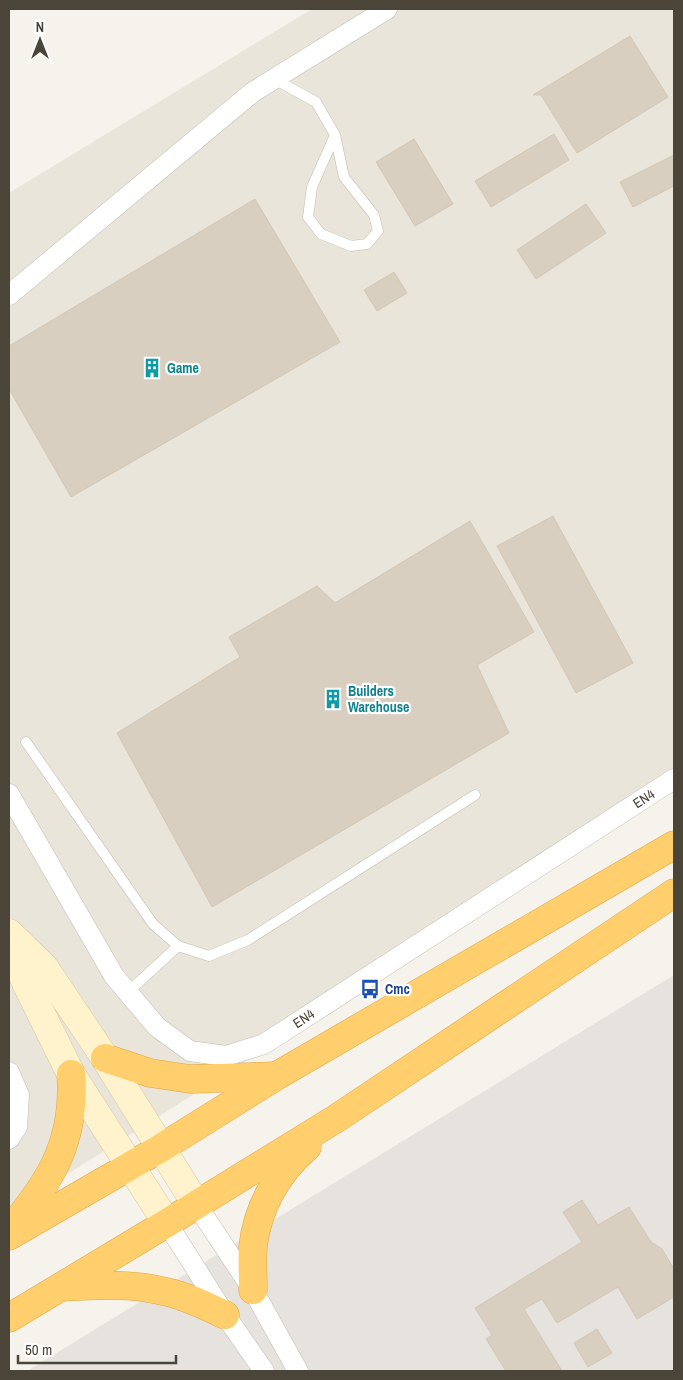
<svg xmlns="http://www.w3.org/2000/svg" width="683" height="1380" viewBox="0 0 683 1380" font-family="'Archivo Narrow',sans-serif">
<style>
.residential{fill:#eae5da}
.industrial{fill:#e6e2dd}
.building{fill:#d8cfc1;stroke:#d3c7b4}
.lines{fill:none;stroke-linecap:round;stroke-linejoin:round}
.lane-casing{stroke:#c2bbae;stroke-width:11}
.street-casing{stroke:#c2bbae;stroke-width:21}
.secondary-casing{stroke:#d6c79b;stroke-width:29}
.highway-casing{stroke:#e0a43c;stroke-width:29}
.lane{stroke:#fff;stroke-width:10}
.street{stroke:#fff;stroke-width:20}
.secondary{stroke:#fff3cd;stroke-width:28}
.highway{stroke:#ffcf6e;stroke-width:28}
.labels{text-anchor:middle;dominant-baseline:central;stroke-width:4.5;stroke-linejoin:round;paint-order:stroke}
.culture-label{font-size:14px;font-weight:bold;fill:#0d838f;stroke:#fff;text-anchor:start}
.street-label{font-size:14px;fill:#4b4439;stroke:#fff}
.transit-label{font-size:14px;font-weight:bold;fill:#164399;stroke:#fff;text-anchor:start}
</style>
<rect width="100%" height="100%" fill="#f6f3ec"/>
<polygon class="residential" points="312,9 674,9 674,791 9,1211 9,193"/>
<polygon class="industrial" points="674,975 674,1371 27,1371"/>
<g class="building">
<polygon points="630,36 668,97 577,153 541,95 533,95"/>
<polygon points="554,134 569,160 491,207 475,181"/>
<polygon points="414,139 453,204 415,226 376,162"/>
<polygon points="674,155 674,186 633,207 620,182"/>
<polygon points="255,199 340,342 71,497 9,389 9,346"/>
<polygon points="586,204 606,233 536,279 517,250"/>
<polygon points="394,272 407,293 377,311 364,290"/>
<polygon points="553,516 633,663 576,693 497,546"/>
<polygon points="470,521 534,632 477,665 509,733 212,907 117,733 240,657 229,637 317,586 335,603"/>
<polygon points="582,1200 598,1225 629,1207 651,1242 662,1249 674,1269 674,1297 637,1319 618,1287 557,1323 542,1299 524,1309 562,1371 506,1371 486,1339 492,1335 475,1308 582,1242 563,1212"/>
<polygon points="597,1329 612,1353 588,1367 574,1343"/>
</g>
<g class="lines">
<defs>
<g id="lane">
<polyline points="274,79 316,102 335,135 312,187 308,217 321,234 351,246 367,244 378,231 374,215 344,177 335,135"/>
<polyline points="26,742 153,924 178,946 209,956 248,940 475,795"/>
<polyline points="127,993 178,946"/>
</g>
<g id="street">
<polyline points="9,295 253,92 387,9"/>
<path id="s1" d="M 9,794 L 114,976 L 157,1027 L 190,1051 L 226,1056 L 264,1044 L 674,779"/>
<polyline points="9,1072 19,1095 17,1127 9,1139"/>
<polyline points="196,1204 253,1290 298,1371"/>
<polyline points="167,1223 225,1315 264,1371"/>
</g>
<g id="secondary">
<polyline points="9,933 44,967 105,1058 196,1204"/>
<polyline points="9,939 26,983 71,1074 167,1223"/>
</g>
<g id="highway">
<polyline points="105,1058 150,1073 190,1079 275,1076"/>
<path d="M 11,1228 C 52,1180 76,1139 71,1074"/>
<polyline points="9,1236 161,1148 278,1075 674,845"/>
<path d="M 62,1287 C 96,1285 133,1283 167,1292 C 188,1297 206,1306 225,1315"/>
<path d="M 253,1290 C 253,1276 252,1261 253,1247 C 257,1209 277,1172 307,1147"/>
<polyline points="9,1318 167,1223 337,1118 674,893"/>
</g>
</defs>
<use href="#lane" class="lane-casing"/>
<use href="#street" class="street-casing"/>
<use href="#secondary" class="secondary-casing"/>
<use href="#highway" class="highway-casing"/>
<use href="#lane" class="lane"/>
<use href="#street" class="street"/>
<use href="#secondary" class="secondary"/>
<use href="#highway" class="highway"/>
</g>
<defs>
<symbol id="building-bare" viewBox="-9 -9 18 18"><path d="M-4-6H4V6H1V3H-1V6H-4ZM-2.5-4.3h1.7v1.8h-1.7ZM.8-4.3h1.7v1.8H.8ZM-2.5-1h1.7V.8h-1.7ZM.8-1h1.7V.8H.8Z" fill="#0f9aa8" stroke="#fff" stroke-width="2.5" paint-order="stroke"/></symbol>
<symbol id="bus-bare" viewBox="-9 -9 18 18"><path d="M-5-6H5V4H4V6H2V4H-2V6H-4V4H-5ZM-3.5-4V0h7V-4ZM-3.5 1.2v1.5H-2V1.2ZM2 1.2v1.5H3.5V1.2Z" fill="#1a4fb4" stroke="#fff" stroke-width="2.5" paint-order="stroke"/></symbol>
</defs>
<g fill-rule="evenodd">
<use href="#building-bare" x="138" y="354" width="28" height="28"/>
<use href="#building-bare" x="319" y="685" width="28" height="28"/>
<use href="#bus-bare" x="356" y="975" width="28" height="28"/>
</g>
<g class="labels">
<g class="culture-label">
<text x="167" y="368">Game</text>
<text x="348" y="691">Builders<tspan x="348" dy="16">Warehouse</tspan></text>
</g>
<g class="street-label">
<text stroke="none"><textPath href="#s1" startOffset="846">EN4</textPath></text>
<text stroke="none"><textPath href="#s1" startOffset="441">EN4</textPath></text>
</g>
<g class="transit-label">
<text x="385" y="989">Cmc</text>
</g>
</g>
<rect width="683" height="1380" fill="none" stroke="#4b4439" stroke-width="20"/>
<g transform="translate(40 40)" stroke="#ffffff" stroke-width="4" paint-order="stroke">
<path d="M0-4L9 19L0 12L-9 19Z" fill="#4b4439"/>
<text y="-8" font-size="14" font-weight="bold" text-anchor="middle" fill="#4b4439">N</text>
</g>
<path d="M18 1355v8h158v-8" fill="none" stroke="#4b4439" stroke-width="2.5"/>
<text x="25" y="1355" font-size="15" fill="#4b4439" stroke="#ffffff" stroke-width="4" paint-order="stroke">50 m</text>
</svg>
